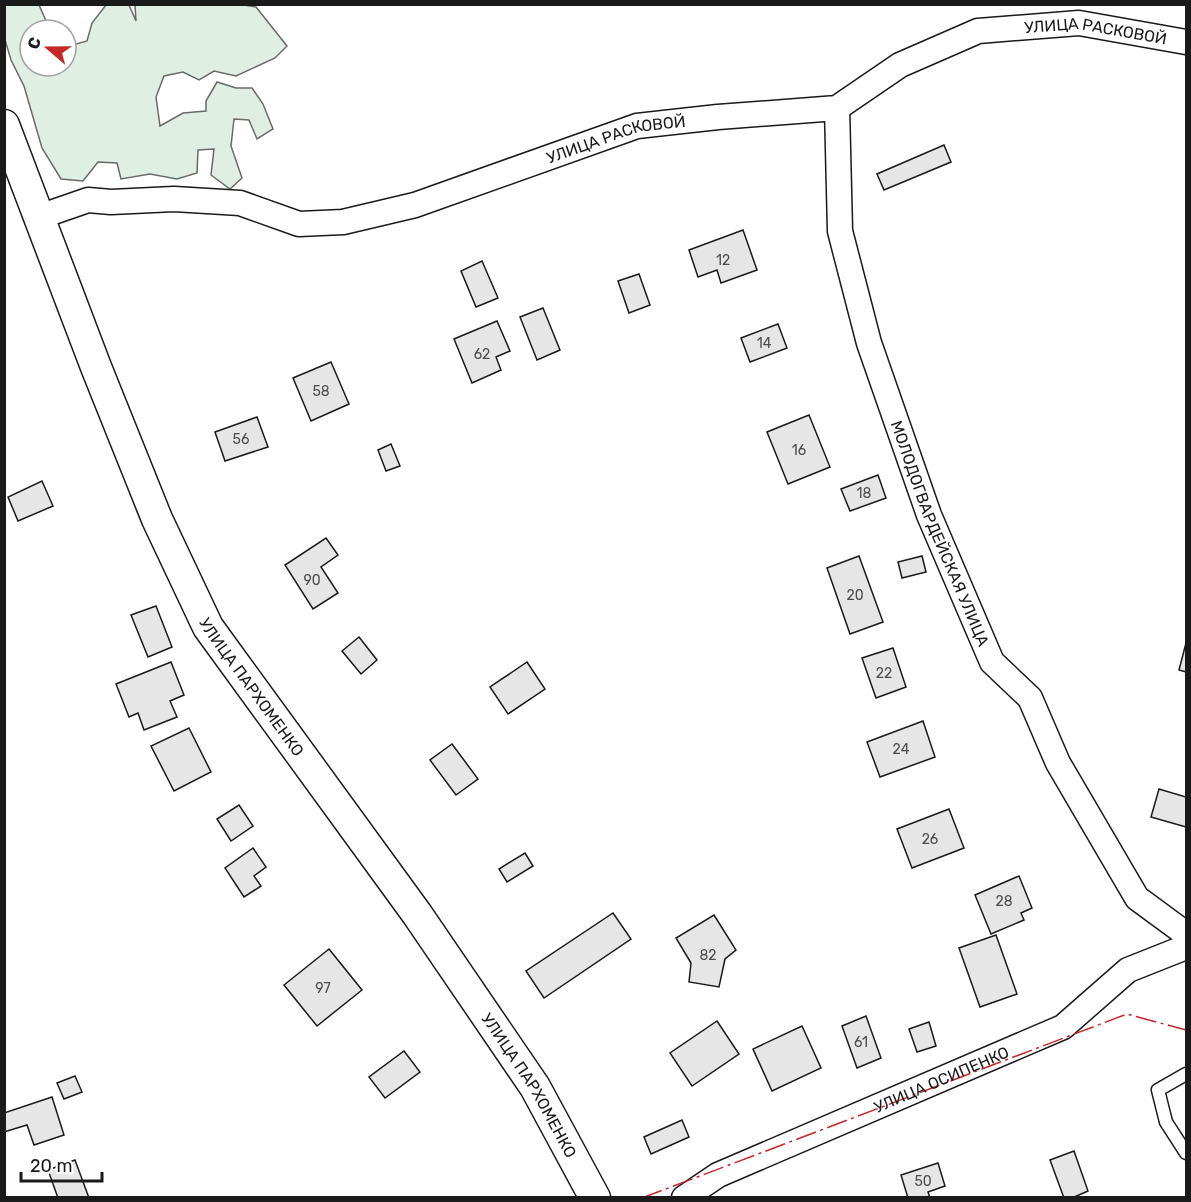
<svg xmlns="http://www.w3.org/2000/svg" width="1191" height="1202" viewBox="0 0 1191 1202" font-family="Rubik,sans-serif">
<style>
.green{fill:#e0efe3;stroke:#6a6a6a;stroke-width:1.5}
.building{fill:#e6e6e6;stroke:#1a1a1a;stroke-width:1.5}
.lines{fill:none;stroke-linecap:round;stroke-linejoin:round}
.service-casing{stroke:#1a1a1a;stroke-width:15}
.minor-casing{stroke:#1a1a1a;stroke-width:27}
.tertiary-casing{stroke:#1a1a1a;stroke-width:33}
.service{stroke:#fff;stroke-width:12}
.minor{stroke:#fff;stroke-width:24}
.tertiary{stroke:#fff;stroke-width:30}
.power{stroke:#c62828;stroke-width:1.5;stroke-dasharray:21 4.5 3 4.5;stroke-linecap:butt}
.labels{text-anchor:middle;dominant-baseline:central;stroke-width:4.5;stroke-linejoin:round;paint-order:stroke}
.number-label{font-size:14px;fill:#4d4d4d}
.street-label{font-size:16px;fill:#1a1a1a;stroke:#fff}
</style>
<rect width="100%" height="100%" fill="#fff"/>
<polygon class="green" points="244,5 256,7 287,46 275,58 236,76 214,71 199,80 183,72 164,76 156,97 160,126 183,113 206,111 206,101 217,82 236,88 252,88 263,104 273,129 257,139 249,120 234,119 231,146 242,178 230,189 211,175 214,149 198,150 197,173 177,179 150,174 121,179 117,163 98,162 83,181 61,179 42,148 24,86 11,60 5,40 5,5 39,5 50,30 30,30 30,66 66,66 66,45 69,46 87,41 92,23 106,5 129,5 136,21 135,5"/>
<g class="building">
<polygon points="944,145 951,162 884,190 877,174"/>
<polygon points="743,230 757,270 721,283 717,270 698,277 689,250"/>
<polygon points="482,261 498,298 476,307 461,271"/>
<polygon points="639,274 650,305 629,313 618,281"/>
<polygon points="543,308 560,350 537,360 520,317"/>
<polygon points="497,321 510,351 496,357 501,370 472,383 454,339"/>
<polygon points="778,324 787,348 750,362 741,338"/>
<polygon points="331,362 349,404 311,421 293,378"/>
<polygon points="809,415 830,467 788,484 767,432"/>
<polygon points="257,417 268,447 225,461 215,432"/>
<polygon points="391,444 400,466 386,471 378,450"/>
<polygon points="878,475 886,498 850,511 841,489"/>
<polygon points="42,481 53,506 18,521 8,497"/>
<polygon points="326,538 338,555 321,567 338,593 313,609 285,565"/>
<polygon points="859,556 883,622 850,634 827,568"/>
<polygon points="922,556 926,572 902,578 898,562"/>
<polygon points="156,606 172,647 148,657 131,615"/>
<polygon points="359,637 377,660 361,674 342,651"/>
<polygon points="1186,643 1186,672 1179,670"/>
<polygon points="893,648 906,687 876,698 862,658"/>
<polygon points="171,662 184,695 170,701 177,717 144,730 138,713 129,717 116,684"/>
<polygon points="527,662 545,689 508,714 490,687"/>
<polygon points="923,721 935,757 880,777 867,742"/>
<polygon points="189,728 211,772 174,791 151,746"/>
<polygon points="452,744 478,779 456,795 430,760"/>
<polygon points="1159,789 1186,797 1186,827 1151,817"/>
<polygon points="239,805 253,826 231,841 217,819"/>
<polygon points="949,809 964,848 912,868 897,829"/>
<polygon points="253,848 266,867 254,876 261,886 244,897 225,868"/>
<polygon points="525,853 533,866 507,882 499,869"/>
<polygon points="1019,876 1032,908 1021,913 1024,920 991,934 975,895"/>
<polygon points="613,913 631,939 544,998 526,971"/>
<polygon points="714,915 736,950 725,959 719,987 689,982 691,963 676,938"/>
<polygon points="996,935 1017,994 980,1007 959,948"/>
<polygon points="329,949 362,990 317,1026 284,985"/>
<polygon points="866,1016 881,1058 857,1068 842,1026"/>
<polygon points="717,1021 739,1054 692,1086 670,1053"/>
<polygon points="929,1022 936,1046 917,1052 909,1029"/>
<polygon points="802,1026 821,1068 772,1091 753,1049"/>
<polygon points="404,1051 420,1072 385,1098 369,1077"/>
<polygon points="75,1076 82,1092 64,1099 57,1083"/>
<polygon points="52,1097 64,1135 34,1145 27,1125 4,1132 4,1113"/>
<polygon points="682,1120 689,1137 651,1154 644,1137"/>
<polygon points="1074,1151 1088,1191 1072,1198 1064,1198 1050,1160"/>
<polygon points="75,1160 89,1198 58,1198 48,1170"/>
<polygon points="938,1163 945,1186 928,1192 930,1198 908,1198 901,1175"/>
</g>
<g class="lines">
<defs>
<polyline id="service" points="1186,1074 1158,1090 1166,1122 1186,1153"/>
<g id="minor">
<path id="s1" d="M 837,108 L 840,231 L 869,343 L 929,515 L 992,662 L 1030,698 L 1058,763 L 1137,898 L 1186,934"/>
<path id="s2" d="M 39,217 L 88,200 L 111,202 L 174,199 L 240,203 L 299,224 L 343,222 L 415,205 L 637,126 L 718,117 L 837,108 L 900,65 L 978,31 L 1079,23 L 1186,42"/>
<path id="s3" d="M 684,1198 L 718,1175 L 1063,1027 L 1128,970 L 1186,947"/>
</g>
<g id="tertiary">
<path id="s4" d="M 4,125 L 96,367 L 157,519 L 208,627 L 417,914 L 535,1087 L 595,1198"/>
</g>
</defs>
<use href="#service" class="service-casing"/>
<use href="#minor" class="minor-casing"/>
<use href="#tertiary" class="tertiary-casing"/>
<use href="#service" class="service"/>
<use href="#minor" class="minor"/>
<use href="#tertiary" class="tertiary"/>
<polyline class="power" points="642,1198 1127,1014 1186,1030"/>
</g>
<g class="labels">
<g class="number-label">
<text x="723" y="260">12</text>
<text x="764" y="343">14</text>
<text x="482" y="354">62</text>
<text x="321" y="391">58</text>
<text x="241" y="439">56</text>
<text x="799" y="450">16</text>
<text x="864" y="493">18</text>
<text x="312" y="580">90</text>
<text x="855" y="595">20</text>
<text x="884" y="673">22</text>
<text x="901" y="749">24</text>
<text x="930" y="839">26</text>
<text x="1004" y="901">28</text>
<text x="708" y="955">82</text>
<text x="323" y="988">97</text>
<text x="861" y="1042">61</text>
<text x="923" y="1181">50</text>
</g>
<g class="street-label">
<text stroke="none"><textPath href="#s2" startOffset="1101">УЛИЦА РАСКОВОЙ</textPath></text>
<text stroke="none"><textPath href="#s2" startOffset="597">УЛИЦА РАСКОВОЙ</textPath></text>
<text stroke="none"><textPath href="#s1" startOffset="442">МОЛОДОГВАРДЕЙСКАЯ УЛИЦА</textPath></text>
<text stroke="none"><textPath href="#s4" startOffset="616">УЛИЦА ПАРХОМЕНКО</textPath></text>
<text stroke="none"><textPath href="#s3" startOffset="284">УЛИЦА ОСИПЕНКО</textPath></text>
<text stroke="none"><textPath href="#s4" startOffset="1102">УЛИЦА ПАРХОМЕНКО</textPath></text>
</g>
</g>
<rect width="1191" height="1202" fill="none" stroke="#1a1a1a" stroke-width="12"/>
<g transform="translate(48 48) rotate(290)"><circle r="28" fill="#ffffff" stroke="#a3a3a3" stroke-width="1.5"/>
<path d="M0-4.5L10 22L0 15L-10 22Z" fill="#c62828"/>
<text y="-9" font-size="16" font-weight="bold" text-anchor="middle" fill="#1a1a1a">С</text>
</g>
<path d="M21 1172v9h81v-9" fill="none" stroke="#1a1a1a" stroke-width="3"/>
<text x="30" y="1172" font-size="18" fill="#1a1a1a" stroke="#ffffff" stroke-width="4.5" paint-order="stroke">20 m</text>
</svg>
